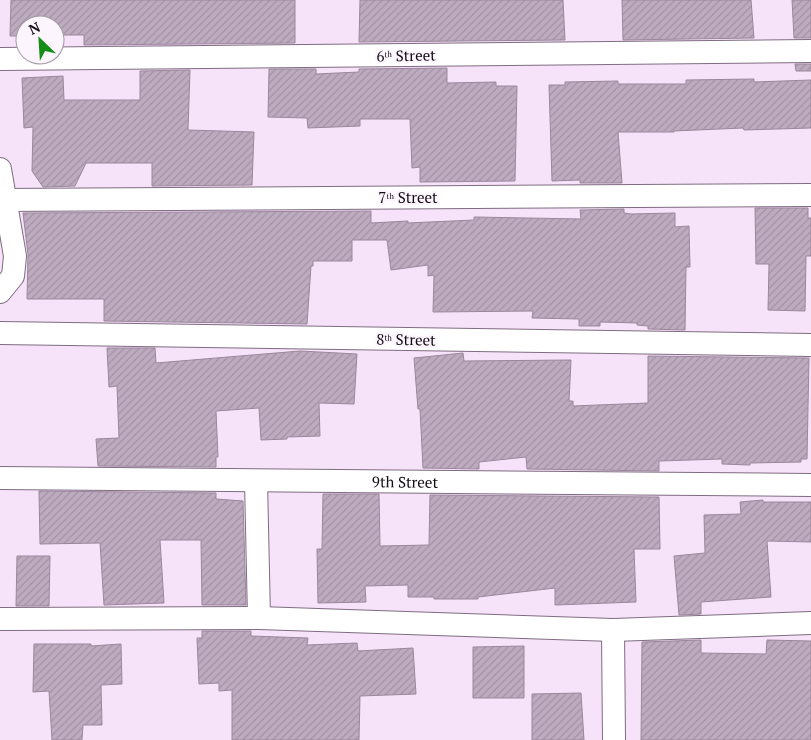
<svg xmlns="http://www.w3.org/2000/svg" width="811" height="740" viewBox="0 0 811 740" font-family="'PT Serif',serif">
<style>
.building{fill:url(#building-hatch);stroke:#9a879c}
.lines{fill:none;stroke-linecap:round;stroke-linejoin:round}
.street-casing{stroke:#7e6c80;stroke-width:24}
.street{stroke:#fff;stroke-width:22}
.labels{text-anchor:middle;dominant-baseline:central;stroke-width:4.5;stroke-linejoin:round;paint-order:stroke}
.street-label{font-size:15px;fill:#130d14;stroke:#fdf5fe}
</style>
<defs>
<pattern id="building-hatch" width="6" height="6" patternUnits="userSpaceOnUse" patternTransform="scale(1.25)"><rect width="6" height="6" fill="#beabc0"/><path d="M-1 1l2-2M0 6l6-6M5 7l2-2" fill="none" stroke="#a292a4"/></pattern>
</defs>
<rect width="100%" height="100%" fill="#f7e3f9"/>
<g class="building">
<polygon points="11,0 295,0 295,43 84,45 84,35 55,35 55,25 25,25 25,36 10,36"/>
<polygon points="360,0 563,0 565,40 359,42"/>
<polygon points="622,0 751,0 754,38 623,40"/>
<polygon points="792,0 811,0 811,38 794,38"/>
<polygon points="795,64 811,64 811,71 796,71"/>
<polygon points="447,68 447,83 496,82 496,86 517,86 515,181 420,182 420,167 412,168 410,119 360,119 360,126 308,128 307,118 268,117 269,69 316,69 316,74 359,72 359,69"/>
<polygon points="190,70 188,130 254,132 252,185 152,186 152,163 86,163 75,186 43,187 32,171 33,127 24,128 22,78 63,76 64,100 140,100 140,71"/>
<polygon points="754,79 754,82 811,80 811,128 744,130 743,128 674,131 674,132 618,132 622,183 580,183 580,180 552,181 549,85 565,85 565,82 618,81 618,84 686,84 686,80"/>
<polygon points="755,208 808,208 808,218 811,218 811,256 806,256 805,311 768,310 769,264 756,264"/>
<polygon points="624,209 624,213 631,214 675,213 675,227 689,226 690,267 686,267 685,330 648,329 648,326 637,325 637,323 600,322 600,326 579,326 579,319 532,318 533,311 433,312 434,275 428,276 428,265 391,270 387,240 352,240 352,261 313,261 313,266 311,266 307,324 104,321 104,299 27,299 28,254 23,213 371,211 371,223 408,221 408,223 474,220 474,217 581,219 580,210"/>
<polygon points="107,348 155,348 156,363 300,351 357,354 354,404 319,403 320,436 287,437 287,439 261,440 259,408 216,411 218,457 216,457 216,467 98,466 96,439 119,438 117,386 109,387"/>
<polygon points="463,353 464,361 571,360 569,401 573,401 573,406 648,403 648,356 809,358 807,459 801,459 801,462 750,463 750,465 722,464 722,459 659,461 659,471 527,469 526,457 479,462 479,469 423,468 420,409 418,409 414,358"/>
<polygon points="39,491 216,493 216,499 243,501 246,605 202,605 201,540 160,540 164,603 104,605 100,543 40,544"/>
<polygon points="323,494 379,494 380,546 429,545 430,495 659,497 660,549 634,549 636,602 555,605 555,588 478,597 478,599 434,599 434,597 408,597 408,585 365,586 366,602 318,603 317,549 322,549"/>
<polygon points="763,500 763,502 811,502 811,542 767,541 771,597 701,602 701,614 679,615 674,556 705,553 704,515 741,514 740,502"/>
<polygon points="17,556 50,556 49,606 16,606"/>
<polygon points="202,631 251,631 251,636 308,638 307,645 357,643 358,651 413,648 416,694 360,696 359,740 232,740 232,690 219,691 219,683 199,684 197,638 202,638"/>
<polygon points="701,640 701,653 766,654 767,640 811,641 811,740 641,740 642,642"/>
<polygon points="34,644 91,644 91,646 121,644 122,684 101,685 102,725 83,725 82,740 52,740 49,691 33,692"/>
<polygon points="524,646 524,698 473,698 473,647"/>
<polygon points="581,693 584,740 532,740 532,694"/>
</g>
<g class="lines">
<defs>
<g id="street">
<polyline points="0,59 811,51"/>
<polyline points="0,169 15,256 13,276 0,292"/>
<polyline points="0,200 811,195"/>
<polyline points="0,333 811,345"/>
<path id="s1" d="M 0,478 L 811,485"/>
<polyline points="256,481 259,618"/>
<polyline points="0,619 259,618 613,630 811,623"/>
<polyline points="613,630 614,740"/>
</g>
</defs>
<use href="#street" class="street-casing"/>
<use href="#street" class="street"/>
</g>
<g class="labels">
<g class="street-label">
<text transform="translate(406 55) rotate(-1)">6ᵗʰ Street</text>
<text x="408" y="197">7ᵗʰ Street</text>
<text transform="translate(406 339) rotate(1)">8ᵗʰ Street</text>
<text stroke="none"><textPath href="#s1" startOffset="405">9th Street</textPath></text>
</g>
</g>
<g transform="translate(40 40) rotate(335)"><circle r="24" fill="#fdf5fe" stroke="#9f98a0"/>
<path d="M0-4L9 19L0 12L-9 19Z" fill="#138d17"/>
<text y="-8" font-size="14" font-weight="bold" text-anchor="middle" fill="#130d14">N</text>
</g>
</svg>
